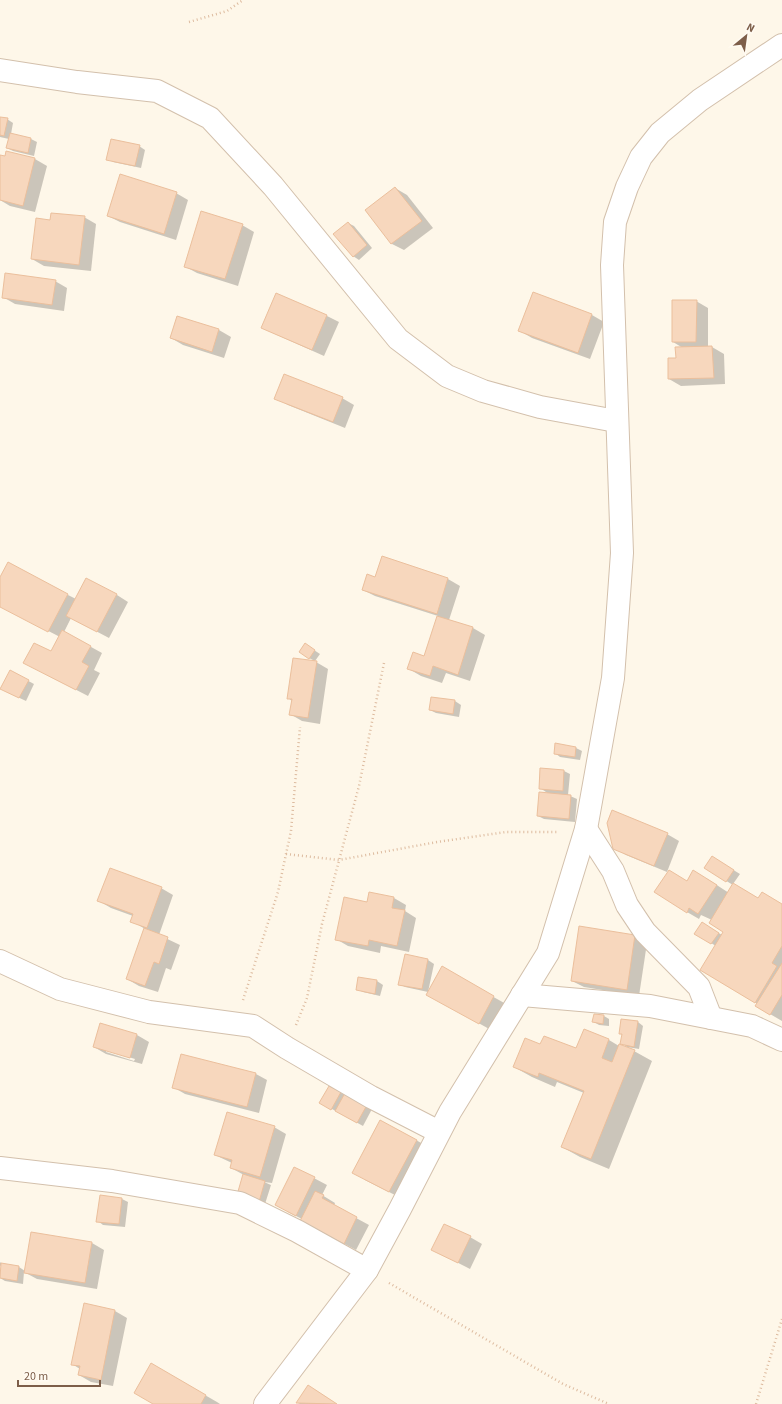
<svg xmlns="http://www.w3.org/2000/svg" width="782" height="1404" viewBox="0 0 782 1404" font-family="'Source Sans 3',sans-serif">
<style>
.shadow{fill:#0003;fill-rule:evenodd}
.building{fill:#f7d7bd;stroke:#ebbf9c}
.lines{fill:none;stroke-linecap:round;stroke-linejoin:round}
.minor-casing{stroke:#d3c0ac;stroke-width:24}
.tertiary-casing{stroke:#d3c0ac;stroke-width:24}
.path{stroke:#ddbb9f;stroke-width:2.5;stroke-dasharray:1 3;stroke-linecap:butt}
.minor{stroke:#fff;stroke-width:22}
.tertiary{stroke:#fff;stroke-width:22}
</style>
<rect width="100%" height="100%" fill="#fef7e9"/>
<g class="shadow">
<polygon points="0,118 7,119 13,123 11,134 31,139 37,142 34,156 13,151 7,148 9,139 0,137"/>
<polygon points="139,146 145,150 141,168 113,162 108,159"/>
<polygon points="0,156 35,159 47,166 35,212 10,206 0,200"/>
<polygon points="395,188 407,195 433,228 404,250 392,244 366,211"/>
<polygon points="176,193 188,200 176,240 120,222 108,216"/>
<polygon points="84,217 96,224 91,271 44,266 32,259 51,221"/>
<polygon points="348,223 354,226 372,248 359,260 353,256"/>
<polygon points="242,225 254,232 238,286 197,273 186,267"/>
<polygon points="55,281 67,288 64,311 15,304 3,297"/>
<polygon points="533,293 592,315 604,322 590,359 532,338 520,331"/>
<polygon points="277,294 327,316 339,322 324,356 275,334 263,328"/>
<polygon points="696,301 708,308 708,347 712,347 724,354 725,384 681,386 669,379 677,359 683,348 673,342"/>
<polygon points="178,317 219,330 231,337 224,358 183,345 171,338"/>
<polygon points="276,398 342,398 354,405 345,428 288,405"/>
<polygon points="382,558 448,579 460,586 449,620 473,628 485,635 470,681 446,673 442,683 421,676 409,669 425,658 438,616 375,596 363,590 376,578"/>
<polygon points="0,579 68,595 76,599 117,595 128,602 109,638 71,618 64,632 102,653 94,670 100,673 88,696 36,669 51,653 60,637 0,606"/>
<polygon points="311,648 320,654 315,661 309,658"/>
<polygon points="316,662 328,669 320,724 302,721 290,714 292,701 288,698"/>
<polygon points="10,671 34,684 26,701 7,692"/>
<polygon points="432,698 455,701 461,705 459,717 436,713 430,710"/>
<polygon points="556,744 576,748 582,751 580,760 560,757 555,753"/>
<polygon points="541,769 564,771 570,774 568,795 577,799 575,822 544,819 538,816 549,794 540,788"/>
<polygon points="667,834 679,841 667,872 626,855 614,848"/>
<polygon points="712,857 740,874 733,884 759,899 782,905 782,1021 770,1014 758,1004 701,970 716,946 696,934 702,923 722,935 724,931 712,920 701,915 699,919 687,912 687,882 706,878 729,893 733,885 705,868"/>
<polygon points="161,888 173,895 159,935 180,945 171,970 166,968 158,992 139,986 127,979 145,929 132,921 133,916 111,908 99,901"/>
<polygon points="370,893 394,898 406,905 405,911 416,918 409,952 381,946 380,953 348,946 336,939 368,903"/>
<polygon points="635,936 647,943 639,996 584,987 572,981"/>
<polygon points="405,956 428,960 434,964 428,992 405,987 399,984"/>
<polygon points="442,968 506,1004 491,1030 428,995"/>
<polygon points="359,978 377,981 383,985 380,996 363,992 357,989"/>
<polygon points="604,1016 609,1019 609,1026 599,1025 594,1022"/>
<polygon points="638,1022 643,1026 639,1049 627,1047 622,1043 623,1035 620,1034"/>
<path d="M 101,1024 L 137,1035 L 149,1042 L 142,1064 L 106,1054 L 94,1047 ZM 106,1050 L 135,1059 L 134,1061 L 106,1052 Z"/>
<polygon points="585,1030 609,1040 619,1046 634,1051 652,1061 609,1169 580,1157 562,1147 584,1093 557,1082 555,1087 532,1077 514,1067 541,1045 577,1050"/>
<polygon points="256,1074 267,1080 259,1113 185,1094 173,1087"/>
<polygon points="330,1087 372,1109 363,1126 321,1103"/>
<polygon points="274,1127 286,1134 272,1183 264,1182 271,1185 265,1204 244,1198 244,1175 231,1168 232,1163 215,1155"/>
<polygon points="416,1140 428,1147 401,1198 365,1180"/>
<polygon points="295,1168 327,1185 322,1195 335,1203 334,1206 369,1225 356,1250 313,1227 302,1219 288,1212"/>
<polygon points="100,1196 122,1199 128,1202 125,1227 103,1225 98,1221"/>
<polygon points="470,1237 482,1244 470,1269 433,1250"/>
<polygon points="92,1243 104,1250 97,1289 37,1279 24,1272 23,1284 5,1281 0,1278 2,1265 0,1266 0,1262 1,1263 1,1264 19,1267 25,1271"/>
<polygon points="115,1311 127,1318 113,1386 91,1382 79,1375 80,1369 72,1364"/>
<polygon points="151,1364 217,1402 220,1404 155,1404"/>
<polygon points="314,1389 336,1404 300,1404 298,1403"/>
</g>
<g class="building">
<polygon points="0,117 8,118 4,136 0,135"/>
<polygon points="10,133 31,138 28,153 6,148"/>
<polygon points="111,139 140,145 135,166 106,160"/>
<polygon points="6,151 35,158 23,206 0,200 0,155 5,156"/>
<polygon points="120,174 177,192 164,234 107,216"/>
<polygon points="395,187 422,221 391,244 365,210"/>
<polygon points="201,211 243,224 225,279 184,267"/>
<polygon points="51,213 85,216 79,265 31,259 36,218 50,220"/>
<polygon points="348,222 367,245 353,257 333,234"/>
<polygon points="5,273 56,280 52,305 2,298"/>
<polygon points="533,292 592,314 578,353 518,331"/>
<polygon points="276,293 327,315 312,350 261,328"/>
<polygon points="672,300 697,300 696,342 672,342"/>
<polygon points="177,316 219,329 212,352 170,338"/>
<polygon points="712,346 714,378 668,379 668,358 676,358 675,347"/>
<polygon points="284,374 343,397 333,422 274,399"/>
<polygon points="382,556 448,578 437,614 362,590 367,574 375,577"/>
<polygon points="8,562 68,594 48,632 0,607 0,577"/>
<polygon points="86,578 117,594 97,632 66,616"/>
<polygon points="437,616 473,627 458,675 433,666 430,676 407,669 413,652 424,656"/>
<polygon points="62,630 91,646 82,662 89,666 76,690 23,663 34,643 51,651"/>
<polygon points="305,643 315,650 309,659 299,652"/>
<polygon points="293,658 317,661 308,718 289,715 292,699 287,699"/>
<polygon points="10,670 29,680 19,698 0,689"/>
<polygon points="431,697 455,700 453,714 429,710"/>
<polygon points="555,743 576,747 575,757 554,754"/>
<polygon points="540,768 564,770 563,791 539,789"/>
<polygon points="539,792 571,795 569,819 537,816"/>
<polygon points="612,810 668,833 654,866 613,849 607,823"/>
<polygon points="712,856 734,870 726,882 704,868"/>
<polygon points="110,868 162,887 147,928 130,922 133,914 97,901"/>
<polygon points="669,870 687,881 693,870 717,885 698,914 689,908 687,913 654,892"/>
<polygon points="733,883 758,898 762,892 782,904 782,946 772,963 777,966 755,1003 700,970 723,932 709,923"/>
<polygon points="369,892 394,897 392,908 405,910 397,946 369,940 368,946 335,940 344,897 367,902"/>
<polygon points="702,922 719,933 711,944 694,934"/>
<polygon points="579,926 635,935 627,990 571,981"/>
<polygon points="144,928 168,937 159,964 154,962 145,986 126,979"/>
<polygon points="405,954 428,959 422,989 398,985"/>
<polygon points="782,963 782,995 770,1015 755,1006"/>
<polygon points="442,966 494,996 479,1024 426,995"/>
<polygon points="358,977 377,980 375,994 356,990"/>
<polygon points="594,1014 604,1015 603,1024 592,1022"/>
<polygon points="621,1019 638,1021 634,1047 620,1044 622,1034 619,1034"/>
<polygon points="100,1023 137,1034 130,1058 93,1047"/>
<polygon points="584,1029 609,1039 602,1058 612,1062 619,1044 635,1050 591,1159 561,1147 584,1091 539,1073 538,1077 513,1067 525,1038 540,1044 544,1036 576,1048"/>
<polygon points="181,1054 256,1073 247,1107 172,1088"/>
<polygon points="329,1086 341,1092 331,1110 319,1103"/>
<polygon points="345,1093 367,1105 357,1123 335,1111"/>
<polygon points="227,1112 275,1126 260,1177 230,1168 232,1160 214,1155"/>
<polygon points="380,1120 417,1140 389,1192 352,1173"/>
<polygon points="294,1167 315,1177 296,1216 275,1205"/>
<polygon points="243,1174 265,1181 259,1202 237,1195"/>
<polygon points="315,1191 324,1195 322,1198 357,1217 344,1244 300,1221"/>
<polygon points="100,1195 122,1198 119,1224 96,1222"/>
<polygon points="444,1224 471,1236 458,1263 431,1250"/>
<polygon points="31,1232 92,1242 85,1283 24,1273"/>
<polygon points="1,1263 19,1266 17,1281 0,1278"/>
<polygon points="84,1303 115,1310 101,1380 78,1375 80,1366 71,1365"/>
<polygon points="151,1363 206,1395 201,1404 153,1404 134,1393"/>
<polygon points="308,1385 337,1404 296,1403"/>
</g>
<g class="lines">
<defs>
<g id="minor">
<polyline points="0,70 77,82 157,91 210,118 273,186 398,339 447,376 483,391 540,407 616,421"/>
<polyline points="586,829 613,871 627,905 645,932 699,987 711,1018"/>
<polyline points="0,961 60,989 149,1012 253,1026 287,1048 371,1097 439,1132"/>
<polyline points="522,995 650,1006 752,1026 782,1040"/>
<polyline points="0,1168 112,1181 240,1203 297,1231 367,1270"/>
</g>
<polyline id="tertiary" points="265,1404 367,1270 400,1209 450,1112 548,953 586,829 613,678 622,553 612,265 615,222 627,187 641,157 660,133 700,100 782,45"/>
</defs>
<use href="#minor" class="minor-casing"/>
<use href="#tertiary" class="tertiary-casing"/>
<g class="path">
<polyline points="189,22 227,11 243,0"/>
<polyline points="286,854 339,860 437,842 506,832 559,832"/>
<polyline points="243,1000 278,892 286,854 291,831 300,727"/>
<polyline points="296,1025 307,998 322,924 359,786 384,663"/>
<polyline points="389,1283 563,1384 609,1404"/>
<polyline points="756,1404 782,1319"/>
</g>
<use href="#minor" class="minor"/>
<use href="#tertiary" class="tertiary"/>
</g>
<g transform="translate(746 36) rotate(29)" stroke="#fffaf1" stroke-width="3" paint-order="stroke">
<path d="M0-3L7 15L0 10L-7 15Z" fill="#7d5e49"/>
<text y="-6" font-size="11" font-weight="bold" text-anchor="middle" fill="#7d5e49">N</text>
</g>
<path d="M18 1380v6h82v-6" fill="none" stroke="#7d5e49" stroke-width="2"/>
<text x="24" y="1380" font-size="12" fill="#7d5e49" stroke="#fffaf1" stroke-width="3" paint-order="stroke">20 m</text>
</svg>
